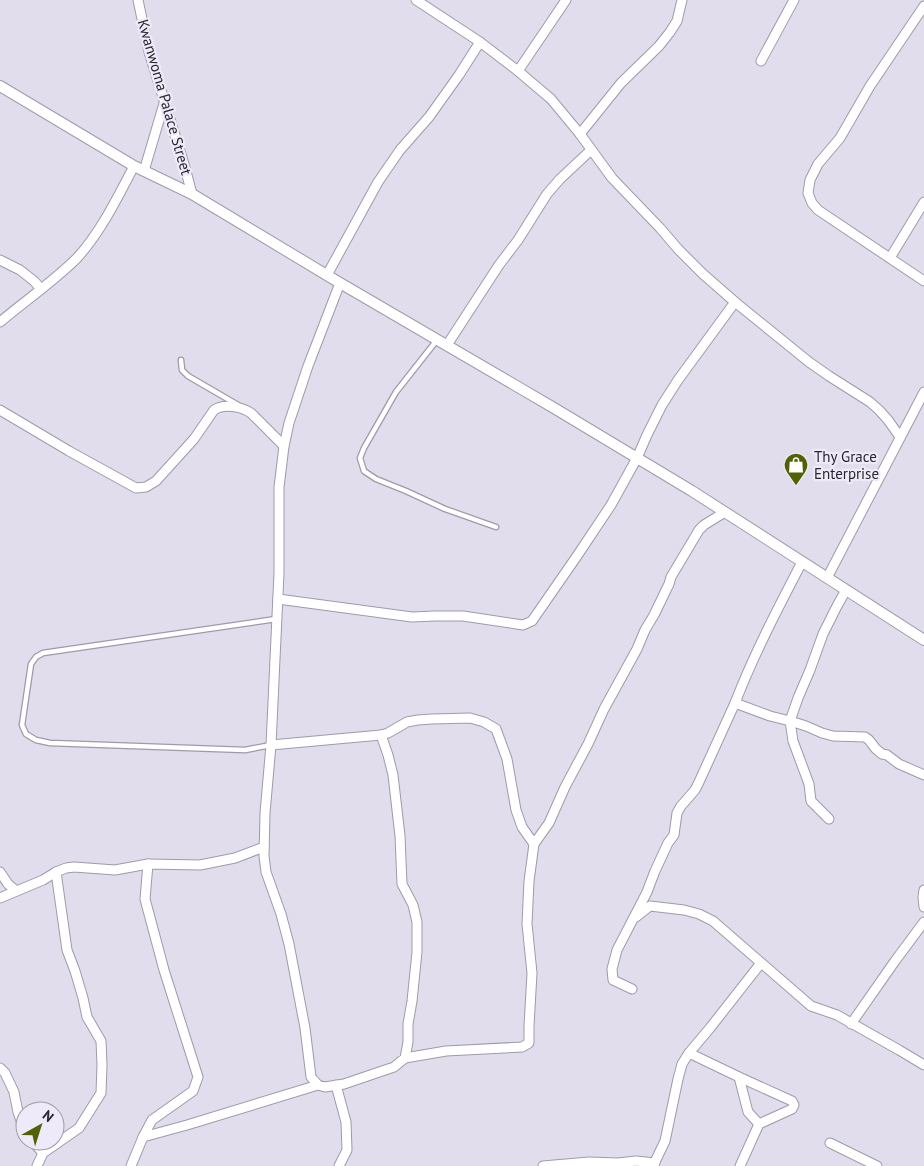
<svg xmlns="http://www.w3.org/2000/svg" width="924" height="1166" viewBox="0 0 924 1166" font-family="'PT Sans',sans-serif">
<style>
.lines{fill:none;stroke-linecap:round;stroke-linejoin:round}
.service-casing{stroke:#9f9aa9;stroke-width:7}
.minor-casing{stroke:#9f9aa9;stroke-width:11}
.tertiary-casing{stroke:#9f9aa9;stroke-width:12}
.service{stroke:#fff;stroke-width:4.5}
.minor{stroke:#fff;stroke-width:9}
.tertiary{stroke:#fff;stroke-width:10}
.labels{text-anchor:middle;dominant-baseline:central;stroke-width:4.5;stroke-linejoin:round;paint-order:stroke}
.street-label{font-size:15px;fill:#28262c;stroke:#efeaf9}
.poi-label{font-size:15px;fill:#28262c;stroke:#efeaf9;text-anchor:start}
</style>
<rect width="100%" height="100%" fill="#e2ddec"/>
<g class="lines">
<defs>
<g id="service">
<polyline points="437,340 396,392 364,448 360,458 364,471 376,479 406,491 445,509 496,527"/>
<polyline points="181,360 182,370 188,376 238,405"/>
<polyline points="271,745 245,750 50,743 36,740 26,734 22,725 31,664 36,657 43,653 276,619"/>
</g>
<g id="minor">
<polyline points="138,0 149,52 184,164 192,194"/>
<polyline points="416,0 480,42 518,71 551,99 580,134 612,178 660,228 678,249 703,274 735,302 809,362 829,376 870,402 879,410 888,420 900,437"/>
<polyline points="924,6 870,86 840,138 818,164 810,180 808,193 812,203 818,210 924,281"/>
<polyline points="761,61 794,0"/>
<polyline points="518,71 566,0"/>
<polyline points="580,134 621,83 659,46 670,32 677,21 682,0"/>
<polyline points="144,171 165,100"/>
<polyline points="890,258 924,202"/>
<polyline points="0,260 20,270 34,281 41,289"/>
<polyline points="327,275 378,182 400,150 429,117 459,75 480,42"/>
<polyline points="340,283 308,366 289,423 284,446 279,487 279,573 271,745 265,813 264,856 266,872 281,914 289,944 305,1028 311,1077 318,1085 325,1087 344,1084 394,1067 405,1058 408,1042 408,1024 412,1001 417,952 417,922 413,905 402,884 400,836 393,775 388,755 381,735"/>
<path d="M 0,322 C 25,301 54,281 77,258 C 100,233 118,197 134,166"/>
<polyline points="447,345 499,265 518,240 547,194 560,179 591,150"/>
<path d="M 0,410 L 69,451 L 136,488 L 146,487 L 156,481 L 194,439 L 214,410 C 224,403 242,407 251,413 L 284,446"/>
<polyline points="827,578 924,392"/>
<polyline points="278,599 412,617 435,616 463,616 523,625 532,621 577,556 611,505 637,458 647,435 662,405 678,380 735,302"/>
<path d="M 735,703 C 754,654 778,608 802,562"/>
<polyline points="271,745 381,735 388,733 407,722 418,720 432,719 470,718 484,722 496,729 507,759 516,810 522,827 534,844 549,823 565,787 588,744 604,709 637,649 645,630 654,615 669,584 671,577 699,530 704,525 725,512"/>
<polyline points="829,819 811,801 809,784 793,741 790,721 798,698 810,670 823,634 837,606 846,590"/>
<polyline points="0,872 8,884 16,891"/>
<polyline points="924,890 923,897 924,907"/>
<polyline points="0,898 43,880 56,872 66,868 74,867 115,870 148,864 200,865 235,858 264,847"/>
<polyline points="636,917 650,906 684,910 699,914 713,921 811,1006 837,1015 899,1050 924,1065"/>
<polyline points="632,989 613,980 612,969 617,950 647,892 655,871 668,843 674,835 677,813 681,806 695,790 699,782 735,703 770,716 790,721 806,726 822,733 833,736 865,737 869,740 876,749 882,754 887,755 899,764 924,775"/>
<polyline points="851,1024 895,961 924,922"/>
<polyline points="689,1053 739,1077 792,1101 794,1105 792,1109 759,1124 740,1166"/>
<polyline points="405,1058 446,1051 522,1047 529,1043 529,1026 532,973 527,924 529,881 534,844"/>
<polyline points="0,1068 5,1073 14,1092 18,1112 25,1132"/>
<polyline points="739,1077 748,1112 759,1124"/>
<polyline points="336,1085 346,1122 347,1150 339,1166"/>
<polyline points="143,1137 187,1125 318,1085"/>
<polyline points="32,1141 43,1153"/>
<polyline points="830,1143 877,1166"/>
<polyline points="37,1166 43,1153 79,1128 101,1093 102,1065 101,1041 87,1017 83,998 75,971 67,950 56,872"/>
<polyline points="131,1166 143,1137 152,1120 193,1091 198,1077 164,970 145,899 148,864"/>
<polyline points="543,1166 589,1162 618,1163 636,1161 655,1163"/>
<polyline points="653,1166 665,1141 678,1079 682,1064 689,1053 710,1028 761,963"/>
</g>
<polyline id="tertiary" points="0,86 134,166 192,194 340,283 554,408 692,491 924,640"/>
</defs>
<use href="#service" class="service-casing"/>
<use href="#minor" class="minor-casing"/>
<use href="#tertiary" class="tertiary-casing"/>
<use href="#service" class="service"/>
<use href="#minor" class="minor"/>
<use href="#tertiary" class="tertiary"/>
</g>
<defs>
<symbol id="shop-pin" viewBox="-11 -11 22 30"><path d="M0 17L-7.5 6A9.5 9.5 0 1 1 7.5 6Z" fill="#506106" stroke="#efeaf9"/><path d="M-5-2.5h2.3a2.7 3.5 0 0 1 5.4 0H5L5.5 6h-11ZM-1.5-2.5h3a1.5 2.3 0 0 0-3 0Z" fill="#fff"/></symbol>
</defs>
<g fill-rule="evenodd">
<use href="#shop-pin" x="782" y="451" width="28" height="38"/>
</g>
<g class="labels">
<g class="street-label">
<text transform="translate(165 97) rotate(74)">Kwanwoma Palace Street</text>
</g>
<g class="poi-label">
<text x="814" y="456">Thy Grace<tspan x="814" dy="17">Enterprise</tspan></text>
</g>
</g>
<g transform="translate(40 1126) rotate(39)"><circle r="24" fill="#efeaf9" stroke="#9f9ca7"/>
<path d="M0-4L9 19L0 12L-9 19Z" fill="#506106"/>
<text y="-8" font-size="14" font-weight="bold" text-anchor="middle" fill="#28262c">N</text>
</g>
</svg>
